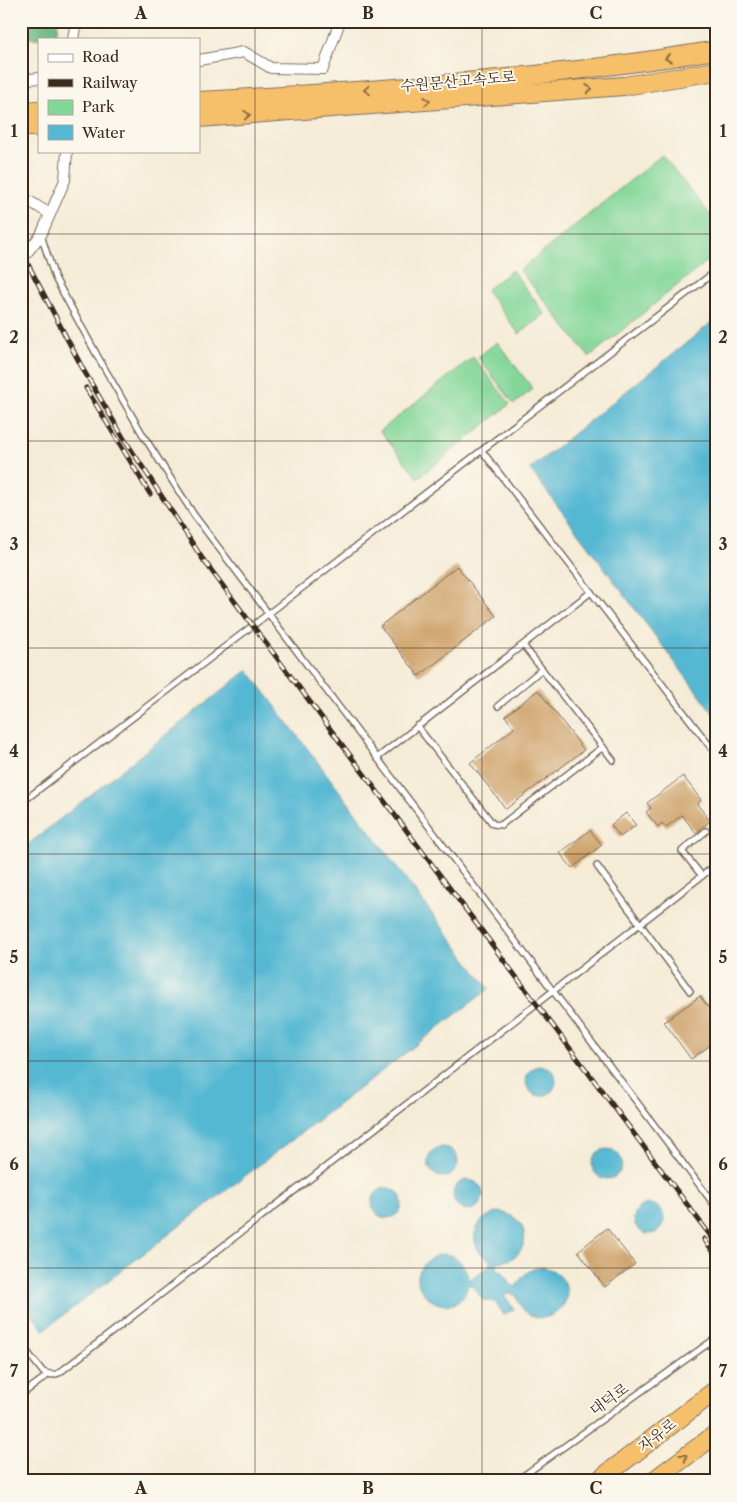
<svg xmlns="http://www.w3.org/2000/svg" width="737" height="1502" viewBox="0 0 737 1502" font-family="'Libre Caslon Text','Noto Serif KR',serif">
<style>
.green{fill:#83d799;stroke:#5f805c}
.forest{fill:#6ab881;stroke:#527150}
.water{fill:#55b8d3;stroke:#487178}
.building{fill:#cda068}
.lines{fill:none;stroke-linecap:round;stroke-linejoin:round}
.lane-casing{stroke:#7c6e5f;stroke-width:8}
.street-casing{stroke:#7c6e5f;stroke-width:12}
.highway-casing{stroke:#7c6e5f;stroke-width:20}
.lane{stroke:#fff;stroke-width:5}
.street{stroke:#fff;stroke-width:10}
.highway{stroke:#f6c06b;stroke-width:18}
.rail-casing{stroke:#3b2a1e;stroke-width:5}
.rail{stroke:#fbf7ec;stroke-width:3;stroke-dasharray:9;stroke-linecap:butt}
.oneway{stroke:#8f6e41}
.grid{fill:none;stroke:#3b2a1e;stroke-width:1;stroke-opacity:0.55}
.labels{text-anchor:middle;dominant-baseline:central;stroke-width:4;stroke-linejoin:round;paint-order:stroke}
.street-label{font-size:15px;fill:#3b2a1e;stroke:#fbf7ec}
.neatline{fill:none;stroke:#3b2a1e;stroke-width:2}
.grid-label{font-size:16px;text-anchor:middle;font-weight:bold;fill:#3b2a1e}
</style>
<rect width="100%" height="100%" fill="#fbf7ec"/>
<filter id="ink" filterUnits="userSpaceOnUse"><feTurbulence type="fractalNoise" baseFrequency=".02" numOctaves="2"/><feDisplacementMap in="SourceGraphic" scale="10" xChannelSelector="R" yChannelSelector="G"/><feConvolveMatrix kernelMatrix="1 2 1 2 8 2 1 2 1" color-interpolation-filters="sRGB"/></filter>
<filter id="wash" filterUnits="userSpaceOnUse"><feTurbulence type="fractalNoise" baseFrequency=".0096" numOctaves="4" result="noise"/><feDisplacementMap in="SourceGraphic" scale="20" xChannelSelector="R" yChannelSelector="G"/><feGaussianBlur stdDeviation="1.12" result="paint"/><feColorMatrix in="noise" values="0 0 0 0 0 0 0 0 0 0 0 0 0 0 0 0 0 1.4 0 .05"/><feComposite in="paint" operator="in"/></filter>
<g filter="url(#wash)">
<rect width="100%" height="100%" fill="#f5ecd7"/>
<g class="green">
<polygon points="662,155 716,222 716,254 589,357 520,270"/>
<polygon points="512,270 545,314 519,334 486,290"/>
<polygon points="497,342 533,389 514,404 478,357"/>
<polygon points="473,357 510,404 418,478 380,431"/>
</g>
<polygon class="forest" points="21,21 58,21 56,39 21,38"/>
<g class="water">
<polygon points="716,319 716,717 530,469"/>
<polygon points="248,670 489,989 44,1330 21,1301 21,850"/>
<circle cx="541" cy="1081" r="15"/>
<circle cx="443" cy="1162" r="15"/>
<circle cx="607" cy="1164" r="15"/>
<circle cx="468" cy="1195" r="15"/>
<circle cx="387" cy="1203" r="15"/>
<circle cx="649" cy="1219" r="15"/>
<path d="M 498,1212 C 534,1215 533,1261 497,1262 L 497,1270 L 502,1271 L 510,1284 L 516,1287 C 539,1241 588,1288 557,1312 C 550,1317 542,1319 535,1317 C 524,1314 519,1305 516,1295 L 508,1293 L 505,1296 L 514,1309 L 504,1315 L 495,1302 L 483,1300 L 472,1285 L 468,1285 C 457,1332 391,1285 430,1259 C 449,1246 466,1262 469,1280 L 486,1268 L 489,1268 L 490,1260 C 465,1247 473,1217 498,1212 Z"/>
</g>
<g id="blocks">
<g class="building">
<polygon points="457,566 496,616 419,676 380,626"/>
<polygon points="538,690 584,750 506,809 470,763 514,728 505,716"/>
<polygon points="683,776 701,800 697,804 710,821 696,833 682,815 666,827 662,823 658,827 646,812 651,808 647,803"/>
<polygon points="626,813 636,825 620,837 611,825"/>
<polygon points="590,830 602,845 572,868 560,853"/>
<polygon points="700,996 716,1018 716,1041 691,1059 664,1022"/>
<polygon points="607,1228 635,1264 605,1287 578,1251"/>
</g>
</g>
</g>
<g filter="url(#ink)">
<use href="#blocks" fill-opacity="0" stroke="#7c6e5f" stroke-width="1"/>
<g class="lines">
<defs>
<g id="lane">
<polyline points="41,235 55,278 98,357 143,435 194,515 716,1207"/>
<polyline points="482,451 716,754"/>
<polyline points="523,645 613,760"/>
<polyline points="498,706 542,669"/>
<polyline points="417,726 493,824 501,825 603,747"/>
<polyline points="377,758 591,592"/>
<polyline points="21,803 716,271"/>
<polyline points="597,866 690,991"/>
<polyline points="702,876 682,851 706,831"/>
<polyline points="21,1344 43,1372 53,1375 59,1373 716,865"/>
<polyline points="21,1395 48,1375"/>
<polyline points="516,1481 716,1338"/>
</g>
<g id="street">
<polyline points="73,39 76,21"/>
<polyline points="199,60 244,52 271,68 323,69 340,21"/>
<polyline points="21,75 30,79 39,78"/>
<polyline points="21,196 50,214"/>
<polyline points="21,260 41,235 65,180 67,151"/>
</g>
<g id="highway">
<path d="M 199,101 C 371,91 545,79 716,50"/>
<polyline points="21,111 39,110"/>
<polyline points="199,118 624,86 716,71"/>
<polyline points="21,127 39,127"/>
<polyline points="598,1481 716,1390"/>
<polyline points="653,1481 716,1434"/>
</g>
</defs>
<use href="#lane" class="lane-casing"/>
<use href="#street" class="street-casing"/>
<use href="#highway" class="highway-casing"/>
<use href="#lane" class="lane"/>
<use href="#street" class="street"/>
<use href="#highway" class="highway"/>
<defs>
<g id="rail">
<polyline points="21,251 84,371 123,437 202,558 716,1243"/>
<polyline points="86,388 150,494"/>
<polyline points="704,1239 716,1255"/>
</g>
</defs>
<use href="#rail" class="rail-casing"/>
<use href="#rail" class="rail"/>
</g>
<defs><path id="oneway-chevron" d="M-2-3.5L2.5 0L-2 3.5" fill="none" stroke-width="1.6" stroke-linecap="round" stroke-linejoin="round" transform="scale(1.25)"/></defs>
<g class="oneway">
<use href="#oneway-chevron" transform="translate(668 58) rotate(170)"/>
<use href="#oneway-chevron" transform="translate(589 89) rotate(-4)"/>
<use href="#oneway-chevron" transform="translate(367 90) rotate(175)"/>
<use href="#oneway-chevron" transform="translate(427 101) rotate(-4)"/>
<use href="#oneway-chevron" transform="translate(247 115) rotate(-4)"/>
<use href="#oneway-chevron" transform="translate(684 1457) rotate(-37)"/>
</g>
</g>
<path class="grid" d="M 255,21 L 255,1481M 482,21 L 482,1481M 21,234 L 716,234M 21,441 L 716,441M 21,648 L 716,648M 21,854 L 716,854M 21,1061 L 716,1061M 21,1268 L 716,1268"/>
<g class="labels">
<g class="street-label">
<text transform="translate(458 81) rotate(-5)">수원문산고속도로</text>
<text transform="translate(609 1399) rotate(-36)">대덕로</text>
<text transform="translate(657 1435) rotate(-38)">자유로</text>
</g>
</g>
<rect width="737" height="1502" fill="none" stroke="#fbf7ec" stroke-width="55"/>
<rect x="38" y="38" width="162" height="115" fill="#fbf7ec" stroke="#aea59a"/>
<rect x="48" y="54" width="25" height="8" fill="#ffffff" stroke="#aea59a"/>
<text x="82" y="62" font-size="15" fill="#3b2a1e">Road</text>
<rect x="48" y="79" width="25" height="8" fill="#3b2a1e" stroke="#aea59a"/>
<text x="82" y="88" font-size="15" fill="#3b2a1e">Railway</text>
<rect x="48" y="100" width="25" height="15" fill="#83d799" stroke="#aea59a"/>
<text x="82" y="112" font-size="15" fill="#3b2a1e">Park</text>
<rect x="48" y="125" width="25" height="15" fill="#55b8d3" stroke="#aea59a"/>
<text x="82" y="138" font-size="15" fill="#3b2a1e">Water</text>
<rect x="28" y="28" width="682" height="1446" class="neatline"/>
<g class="grid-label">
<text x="141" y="19">A</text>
<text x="368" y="19">B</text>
<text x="596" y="19">C</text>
<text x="14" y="137">1</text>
<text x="723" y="137">1</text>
<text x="14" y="343">2</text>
<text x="723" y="343">2</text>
<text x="14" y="550">3</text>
<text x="723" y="550">3</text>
<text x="14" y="757">4</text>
<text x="723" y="757">4</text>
<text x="14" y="963">5</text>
<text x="723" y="963">5</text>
<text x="14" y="1170">6</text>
<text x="723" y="1170">6</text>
<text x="14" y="1377">7</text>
<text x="723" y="1377">7</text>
<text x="141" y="1494">A</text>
<text x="368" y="1494">B</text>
<text x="596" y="1494">C</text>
</g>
</svg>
